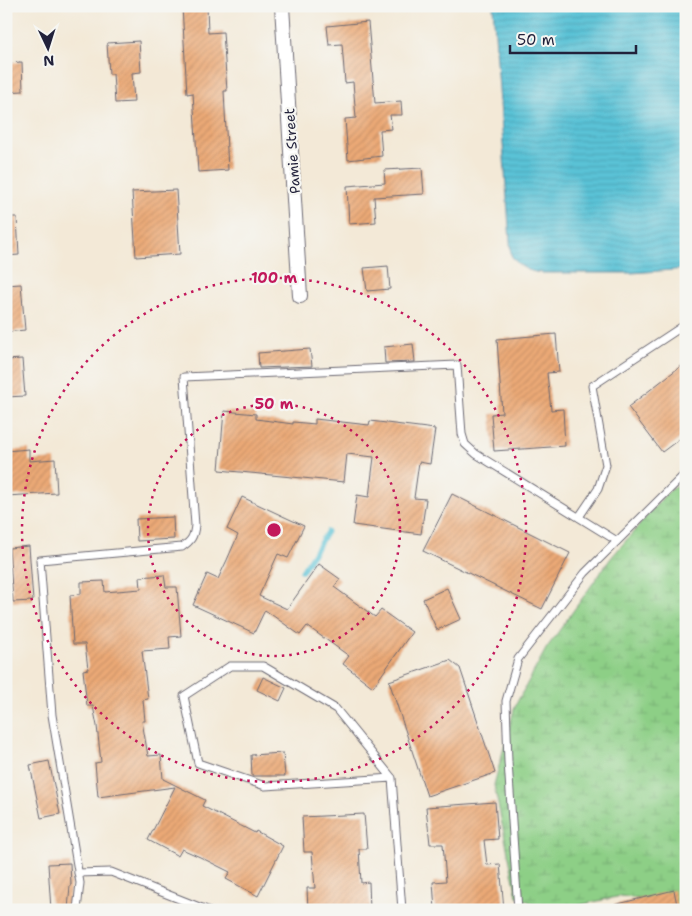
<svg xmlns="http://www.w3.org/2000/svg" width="692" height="916" viewBox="0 0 692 916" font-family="'Shantell Sans',sans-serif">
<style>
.wetland{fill:url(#wetland-marsh);stroke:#587860}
.water{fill:url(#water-rules);stroke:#3e7288}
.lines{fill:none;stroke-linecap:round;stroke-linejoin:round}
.stream{stroke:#5ac2d6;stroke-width:5}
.building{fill:url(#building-hatch)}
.lane-casing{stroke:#6b6872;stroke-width:9}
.street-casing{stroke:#6b6872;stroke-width:16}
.lane{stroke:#fff;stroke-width:7}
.street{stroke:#fff;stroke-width:14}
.ring{fill:none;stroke:#c2185b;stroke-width:2.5;stroke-dasharray:2.5 5}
.labels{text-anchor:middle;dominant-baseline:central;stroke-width:4.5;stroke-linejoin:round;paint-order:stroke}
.street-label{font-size:14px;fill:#22223b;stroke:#f6f6f2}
.centre{fill:#c2185b;stroke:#f6f6f2;stroke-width:2.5}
.ring-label{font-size:15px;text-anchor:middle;font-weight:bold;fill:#c2185b;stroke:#f6f6f2;stroke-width:4.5;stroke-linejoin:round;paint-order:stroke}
</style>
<defs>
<pattern id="wetland-marsh" width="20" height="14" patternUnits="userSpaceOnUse" patternTransform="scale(1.25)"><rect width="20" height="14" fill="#8dcf86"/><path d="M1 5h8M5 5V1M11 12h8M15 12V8" fill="none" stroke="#79b175"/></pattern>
<pattern id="water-rules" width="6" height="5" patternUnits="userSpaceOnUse" patternTransform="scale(1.25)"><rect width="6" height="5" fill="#5ac2d6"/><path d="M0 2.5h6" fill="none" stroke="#4ea6b9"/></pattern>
<pattern id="building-hatch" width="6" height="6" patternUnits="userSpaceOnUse" patternTransform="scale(1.25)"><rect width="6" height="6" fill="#eba976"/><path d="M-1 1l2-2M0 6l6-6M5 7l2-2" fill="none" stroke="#c99167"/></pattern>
</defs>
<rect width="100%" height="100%" fill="#f6f6f2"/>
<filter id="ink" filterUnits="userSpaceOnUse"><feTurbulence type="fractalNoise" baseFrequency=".02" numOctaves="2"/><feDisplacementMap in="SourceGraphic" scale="10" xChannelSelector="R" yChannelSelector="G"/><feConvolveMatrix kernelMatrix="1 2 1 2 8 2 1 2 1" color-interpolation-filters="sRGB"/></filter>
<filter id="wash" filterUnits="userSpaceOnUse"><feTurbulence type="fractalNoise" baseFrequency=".0096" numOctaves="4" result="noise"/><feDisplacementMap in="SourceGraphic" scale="20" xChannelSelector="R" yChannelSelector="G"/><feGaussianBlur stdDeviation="1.12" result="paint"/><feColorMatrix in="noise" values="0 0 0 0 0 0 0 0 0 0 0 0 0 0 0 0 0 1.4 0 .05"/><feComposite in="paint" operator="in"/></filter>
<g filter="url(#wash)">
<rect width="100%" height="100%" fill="#f3e9d7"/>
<polygon class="wetland" points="686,477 686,907 621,896 557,910 546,910 517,896 494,785 515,706 546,649 611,558 665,495"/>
<path class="water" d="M 493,6 L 686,6 L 686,269 L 632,273 L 541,273 C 527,271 519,267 511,255 Z"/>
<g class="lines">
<polyline class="stream" points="302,571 327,532"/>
</g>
<g id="blocks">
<g class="building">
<polygon points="182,6 207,6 208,33 223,32 227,91 224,91 228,170 198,172 193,93 187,94"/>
<polygon points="368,22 375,103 401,101 402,115 390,115 392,129 380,130 382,156 348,160 345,119 356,118 353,82 345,83 342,44 329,45 327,26"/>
<polygon points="139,41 141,72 132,73 134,102 115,103 113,74 109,74 107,43"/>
<polygon points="22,62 23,91 6,92 6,63"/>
<polygon points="422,168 424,194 374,197 376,222 349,224 347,186 385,183 384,170"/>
<polygon points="176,190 180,254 136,257 132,192"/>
<polygon points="6,217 17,217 19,255 6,256"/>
<polygon points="388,266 390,289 367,291 364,268"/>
<polygon points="21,284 25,330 6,332 6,285"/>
<polygon points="556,334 559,372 547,373 551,410 563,409 565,446 494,451 491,414 502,413 497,339"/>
<polygon points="413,344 415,362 385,363 384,347"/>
<polygon points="310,349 312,366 259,368 258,353"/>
<polygon points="22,359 25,396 6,397 6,360"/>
<polygon points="686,362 686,434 662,452 628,407"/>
<polygon points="224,411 256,414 256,419 293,424 293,422 315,424 315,419 369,425 370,421 435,429 430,464 419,462 414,498 426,499 421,534 353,525 357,495 369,497 374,457 347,454 344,482 219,470"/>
<polygon points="29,449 29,461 55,459 57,493 6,496 6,451"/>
<polygon points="452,494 570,553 542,609 423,551"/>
<polygon points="242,497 304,526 288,558 278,554 259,596 287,609 319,564 340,579 334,587 375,617 381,610 412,632 373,687 343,664 349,656 307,626 300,635 265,610 254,633 193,605 207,574 218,579 227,560 238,535 227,529"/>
<polygon points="173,517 174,539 137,541 136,519"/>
<polygon points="29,546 33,601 13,602 9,548"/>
<polygon points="164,575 166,587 177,587 181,636 169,637 170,649 142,651 148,699 143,700 145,721 142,721 148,756 161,755 163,779 205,800 202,806 255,833 256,831 283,846 258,896 226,879 230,872 200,857 182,849 178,856 148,840 175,787 98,797 95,763 101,762 97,726 93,706 87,706 83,670 88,669 85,644 73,644 70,595 81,594 81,582 104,581 105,592 141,589 140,577"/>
<polygon points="447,588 461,619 437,630 423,599"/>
<polygon points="450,660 460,668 495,773 427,796 389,681"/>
<polygon points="263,677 286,688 280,701 257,690"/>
<polygon points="283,753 285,776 252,776 251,755"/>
<polygon points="49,761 60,814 41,818 30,765"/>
<polygon points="495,802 498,839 484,840 487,865 500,864 504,910 435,910 433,882 446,881 443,844 430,844 426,807"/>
<polygon points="364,814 367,849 359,849 361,883 369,882 370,910 308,910 307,888 315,888 312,852 304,852 302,817"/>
<polygon points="70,863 71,885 70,885 68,910 51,910 48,864"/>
<polygon points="674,890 678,910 614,910 614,905"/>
</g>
</g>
</g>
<g filter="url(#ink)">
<use href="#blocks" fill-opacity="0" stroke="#6b6872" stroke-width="1"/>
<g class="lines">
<defs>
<g id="lane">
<polyline points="579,517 598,489 606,465 592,386 686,324"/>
<polyline points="392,778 265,786 198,763 184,696 230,666 263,666 336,709 392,778 402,910"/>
<polyline points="78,873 111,872 207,910"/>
<path d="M 77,910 L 80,883 L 52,715 L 40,560 L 182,547 C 191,541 194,537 195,525 L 184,377 L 457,365 L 462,434 L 465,444 L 476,454 L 617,541"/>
<polyline points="518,910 508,762 506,701 518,659 585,573 686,473"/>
</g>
<polyline id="street" points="282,6 300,296"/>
</defs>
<use href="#lane" class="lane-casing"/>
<use href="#street" class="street-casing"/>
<use href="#lane" class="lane"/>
<use href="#street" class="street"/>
</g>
</g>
<g class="ring">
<circle cx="274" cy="530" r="126"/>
<circle cx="274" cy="530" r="252"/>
</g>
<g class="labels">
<g class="street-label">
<text transform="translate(292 151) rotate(-94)">Pamie Street</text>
</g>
</g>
<circle cx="274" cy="530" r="8" class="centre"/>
<g class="ring-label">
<text x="274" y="283">100 m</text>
<text x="274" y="409">50 m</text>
</g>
<rect width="692" height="916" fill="none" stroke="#f6f6f2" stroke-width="25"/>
<g transform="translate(48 48) rotate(176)" stroke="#f6f6f2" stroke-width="4" paint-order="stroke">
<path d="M0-4L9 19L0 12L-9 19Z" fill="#22223b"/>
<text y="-8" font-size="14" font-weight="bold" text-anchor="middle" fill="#22223b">N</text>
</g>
<path d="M510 45v8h126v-8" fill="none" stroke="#22223b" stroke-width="2.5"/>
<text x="517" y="45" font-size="15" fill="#22223b" stroke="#f6f6f2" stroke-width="4" paint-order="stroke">50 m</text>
</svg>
